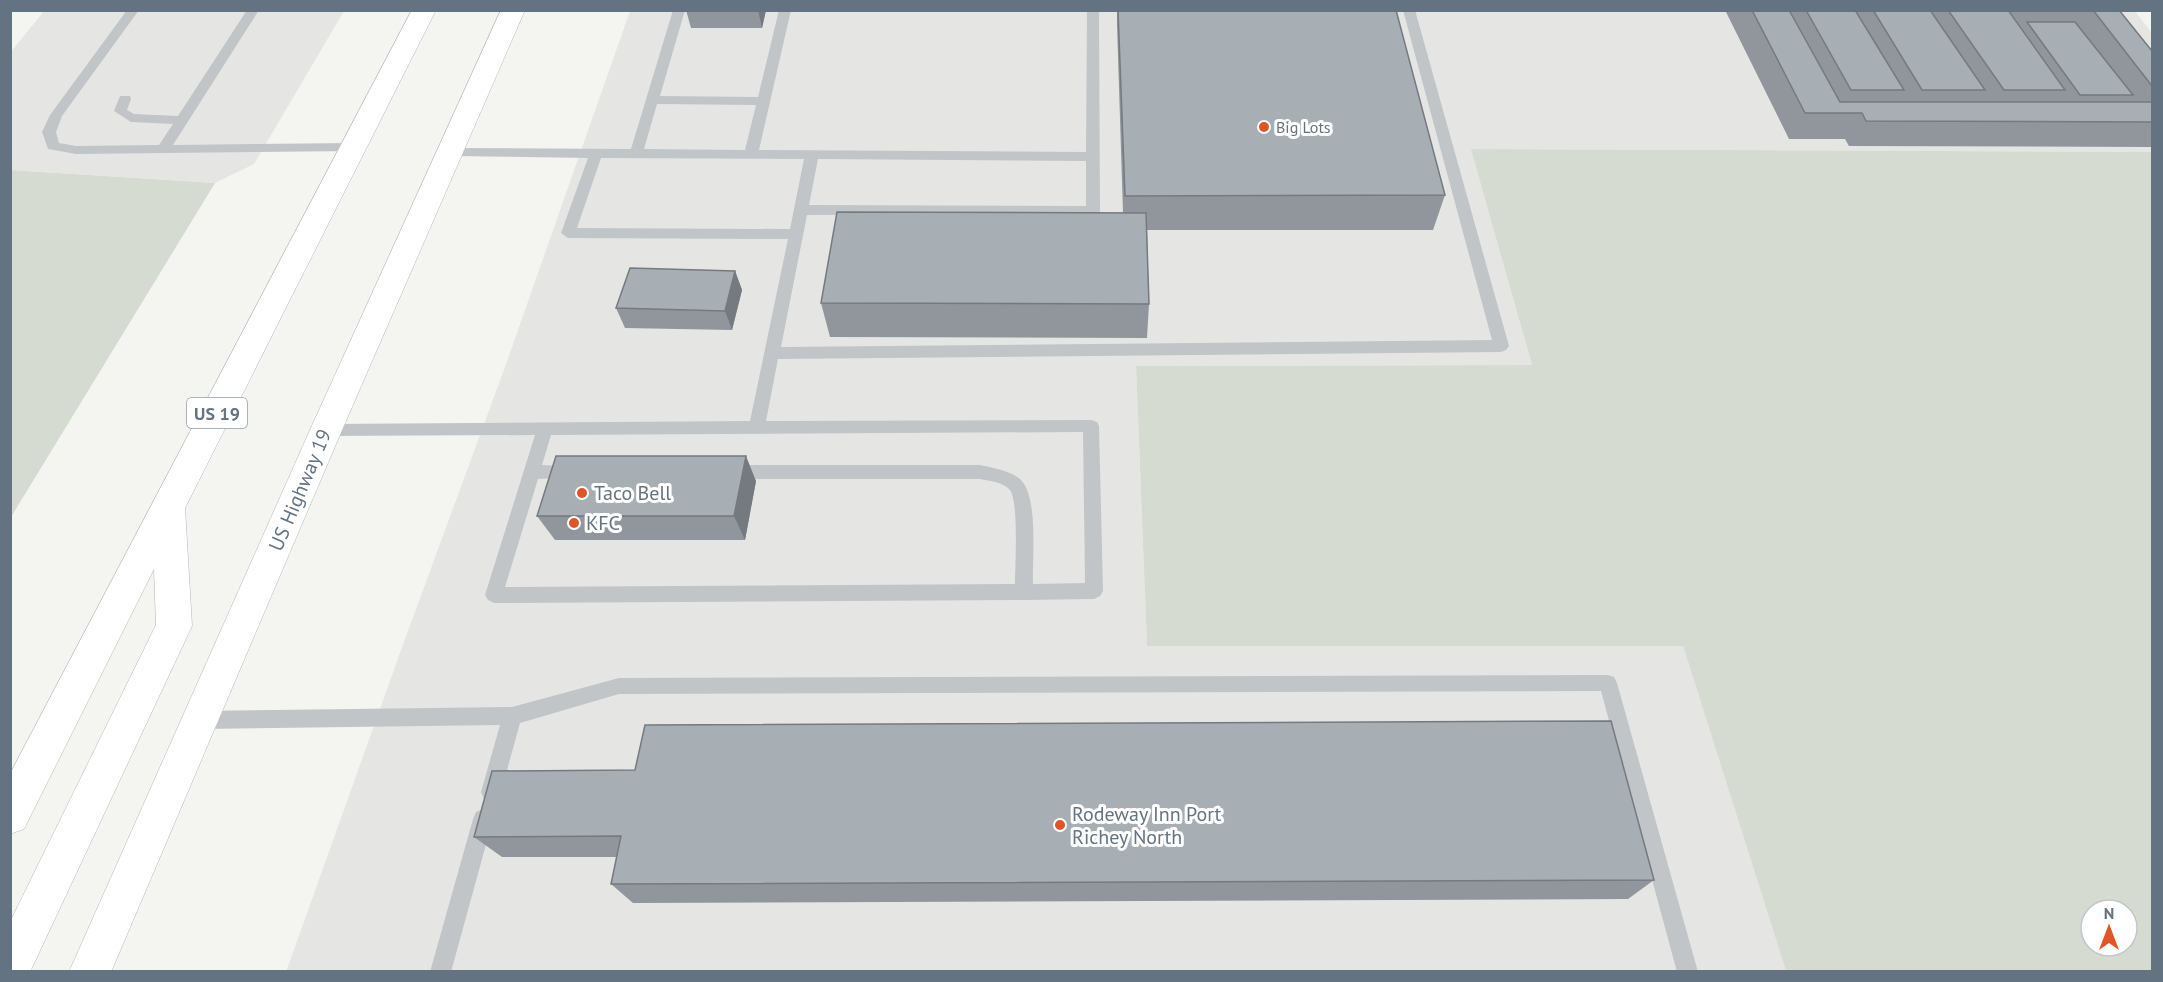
<svg xmlns="http://www.w3.org/2000/svg" width="2163" height="982" viewBox="0 0 2163 982" font-family="'PT Sans',sans-serif">
<style>
.built{fill:#e5e6e4}
.green{fill:#d5dbd1;fill-rule:evenodd}
.lines{fill:none;stroke-linecap:round;stroke-linejoin:round}
.highway-casing{stroke:#b4b7ba;stroke-width:1}
.lane{fill:#c1c5c8;fill-rule:evenodd}
.highway{fill:#fff;fill-rule:evenodd}
.wall{fill:#90969c}
.shaded-wall{fill:#757a7f}
.building{fill:#a7afb5;stroke:#757a7f;stroke-width:1.5}
.poi-dot{fill:#e05524;stroke:#fff;stroke-width:2}
.labels{text-anchor:middle;dominant-baseline:central;stroke-width:6;stroke-linejoin:round;paint-order:stroke}
.far-poi-label{font-size:16px;fill:#637381;stroke:#fff;text-anchor:start}
.shield{fill:#fff;stroke:#929da7;stroke-width:1.5}
.shield-label{font-size:18px;font-weight:bold;fill:#637381}
.street-label{font-size:20px;fill:#637381;stroke:#fff}
.poi-label{font-size:20px;fill:#637381;stroke:#fff;text-anchor:start}
</style>
<rect width="100%" height="100%" fill="#f4f4f0"/>
<g class="built">
<polygon points="2134,10 2152,33 2152,152 1472,149 1532,365 1136,366 1147,645 1683,646 1786,971 286,972 401,650 505,367 630,11"/>
<polygon points="44,11 344,11 254,164 215,183 11,170 10,53"/>
</g>
<g class="green">
<path d="M 1471,149 L 2152,152 L 2152,971 L 1786,971 L 1683,646 L 1147,646 L 1136,366 L 1532,365 ZM 2091,910 L 2127,910 L 2127,946 L 2091,946 Z"/>
<polygon points="10,170 215,183 11,517 10,517"/>
</g>
<g class="lines">
<defs>
<g id="highway">
<polygon points="412,10 436,10 185,508 192,626 30,972 10,972 10,922 156,625 154,569 24,829 10,834 10,774"/>
<polygon points="501,10 525,10 342,430 111,972 69,972 310,430"/>
</g>
</defs>
<use href="#highway" class="highway-casing"/>
<g class="lane">
<polygon points="127,10 139,10 62,116 56,132 59,143 76,146 159,145 173,124 131,122 114,111 120,96 130,96 131,99 127,110 134,114 178,116 247,10 259,10 173,145 354,143 361,147 354,151 76,154 48,149 42,132 50,115"/>
<path d="M 673,10 L 685,10 L 660,96 L 758,97 L 779,10 L 791,10 L 759,150 L 1086,152 L 1087,10 L 1099,10 L 1100,211 L 1098,214 L 807,215 L 781,347 L 1492,340 L 1403,10 L 1415,10 L 1509,346 L 1506,350 L 1501,352 L 778,359 L 766,421 L 1091,420 L 1097,422 L 1099,426 L 1103,591 L 1100,596 L 1094,599 L 1024,600 L 494,603 L 488,600 L 485,595 L 535,435 L 326,436 L 320,435 L 318,430 L 320,425 L 326,424 L 750,421 L 788,239 L 568,238 L 561,233 L 588,158 L 451,156 L 444,152 L 451,148 L 631,149 ZM 657,104 L 756,105 L 745,150 L 644,149 ZM 601,158 L 804,159 L 790,229 L 577,228 ZM 818,159 L 1086,161 L 1086,206 L 809,205 ZM 1083,432 L 1085,583 L 1033,584 C 1032,559 1039,496 1020,479 C 1009,470 993,468 980,465 L 731,465 L 725,467 L 723,472 L 725,477 L 731,479 L 980,479 C 990,481 1003,482 1010,490 C 1019,503 1015,566 1015,584 L 505,587 L 538,479 L 580,477 L 582,472 L 580,467 L 542,465 L 551,435 Z"/>
<polygon points="1608,675 1614,677 1617,683 1698,972 1677,972 1601,691 619,694 520,723 501,792 498,799 491,801 484,799 481,792 500,725 201,729 194,726 192,720 194,714 201,711 512,707 619,678"/>
<polygon points="483,809 490,812 493,819 451,972 430,972 473,819 476,812"/>
</g>
<use href="#highway" class="highway"/>
</g>
<g class="wall">
<polygon points="686,10 766,10 762,28 691,28"/>
<polygon points="1117,10 1396,10 1445,195 1433,230 1147,230 1149,304 1147,338 830,337 821,303 1123,213 1117,25"/>
<polygon points="1725,10 2119,10 2152,51 2152,147 1849,146 1845,139 1789,139"/>
<polygon points="735,271 742,290 732,330 625,328 616,308"/>
<polygon points="756,481 745,540 555,540 537,516"/>
<polygon points="492,771 1654,880 1628,899 633,903 611,884 617,857 502,857 474,837"/>
</g>
<g class="shaded-wall">
<polygon points="758,10 766,10 762,28"/>
<polygon points="735,271 742,290 732,330 725,311"/>
<polygon points="746,456 756,481 745,540 734,516"/>
</g>
<g class="building">
<polygon points="1118,10 1396,10 1445,195 1125,196"/>
<polygon points="1752,10 1789,10 1840,102 2152,102 2152,122 1866,121 1862,113 1805,113"/>
<polygon points="1806,10 1855,10 1904,90 1851,90"/>
<polygon points="1873,10 1930,10 1985,90 1922,90"/>
<polygon points="1948,10 2008,10 2065,90 2004,90"/>
<polygon points="2093,10 2119,10 2152,51 2152,86"/>
<polygon points="2027,22 2075,22 2133,95 2080,95"/>
<polygon points="837,212 1146,213 1149,304 821,303"/>
<polygon points="630,268 735,271 725,311 616,308"/>
<polygon points="556,456 746,456 734,516 537,516"/>
<polygon points="1611,721 1654,880 611,884 621,836 474,837 492,771 635,770 645,725"/>
</g>
<g class="poi-dot">
<circle cx="1264" cy="127" r="6"/>
<circle cx="582" cy="493" r="6"/>
<circle cx="574" cy="523" r="6"/>
<circle cx="1060" cy="825" r="6"/>
</g>
<g class="labels">
<g class="far-poi-label">
<text x="1276" y="127">Big Lots</text>
</g>
<rect class="shield" x="187" y="398" width="60" height="30" rx="4.5"/>
<g class="shield-label">
<text x="217" y="413">US 19</text>
</g>
<g class="street-label">
<text transform="translate(300 490) rotate(-67)">US Highway 19</text>
</g>
<g class="poi-label">
<text x="594" y="493">Taco Bell</text>
<text x="586" y="523">KFC</text>
<text x="1072" y="814">Rodeway Inn Port<tspan x="1072" dy="23">Richey North</tspan></text>
</g>
</g>
<rect width="2163" height="982" fill="none" stroke="#637381" stroke-width="24"/>
<g transform="translate(2109 928)"><circle r="28" fill="#ffffff" stroke="#c1c7cd" stroke-width="1.5"/>
<path d="M0-4.5L10 22L0 15L-10 22Z" fill="#e05524"/>
<text y="-9" font-size="16" font-weight="bold" text-anchor="middle" fill="#637381">N</text>
</g>
</svg>
